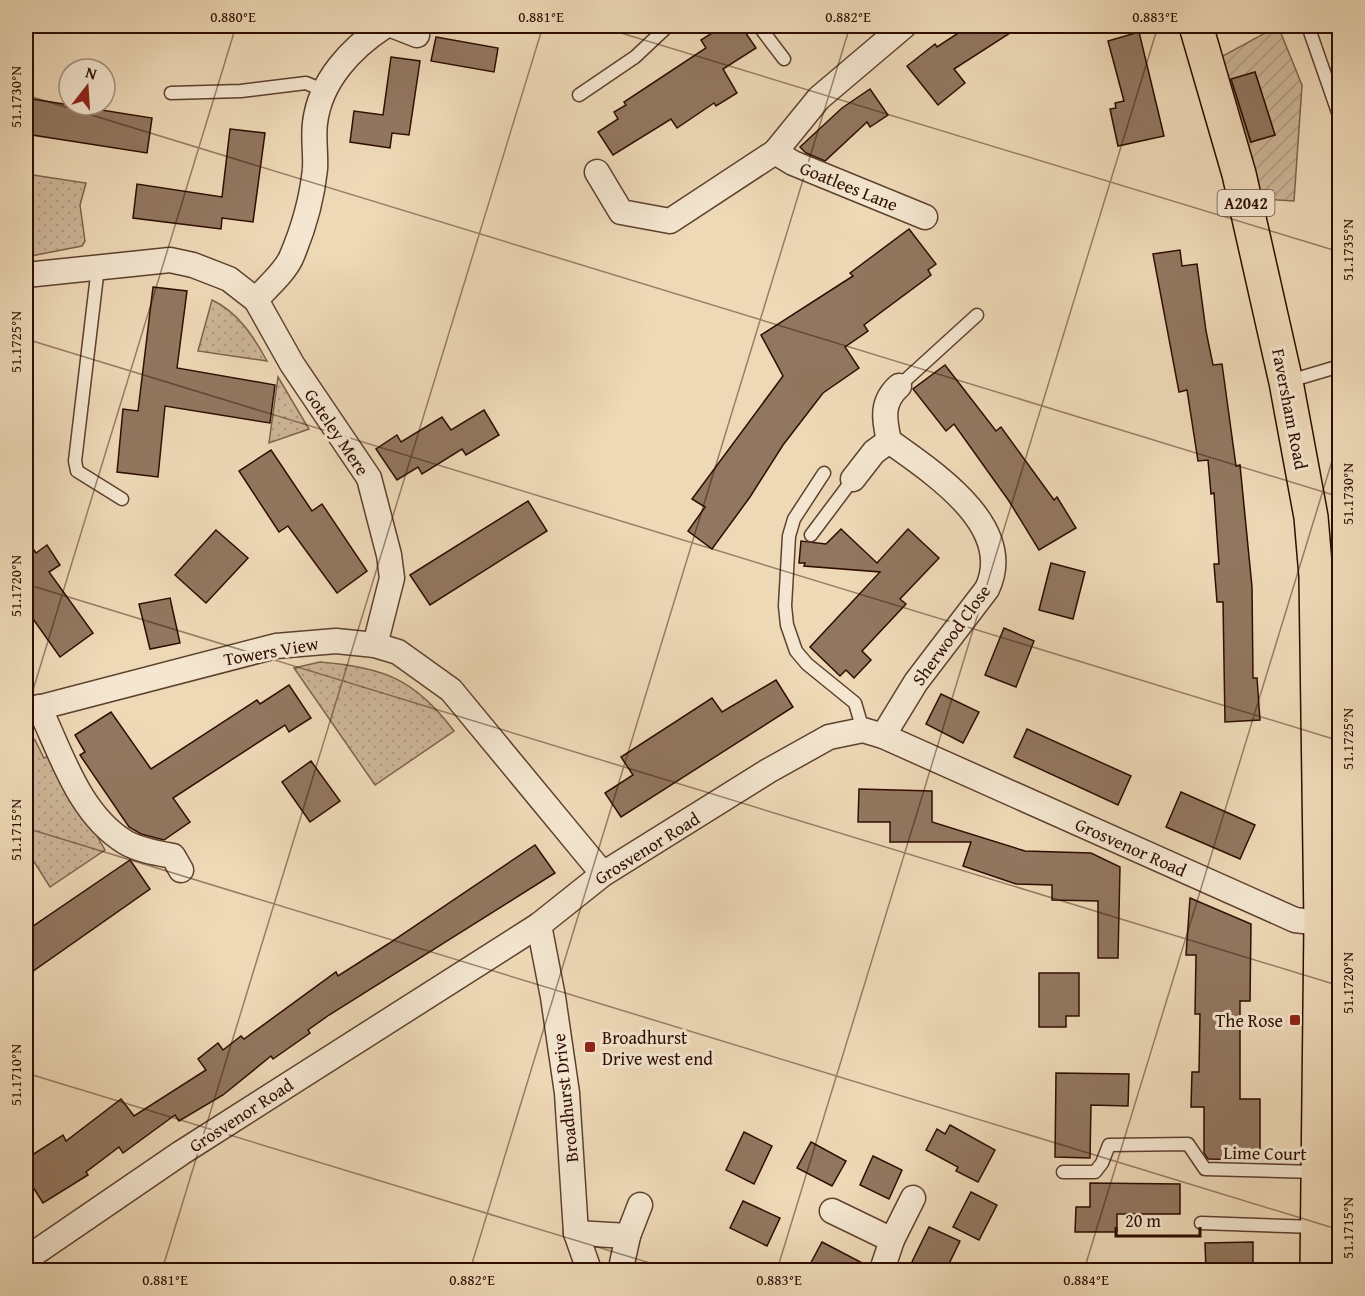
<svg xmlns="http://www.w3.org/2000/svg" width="1365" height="1296" viewBox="0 0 1365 1296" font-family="'Gentium Book Plus',serif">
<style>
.grass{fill:url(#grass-dots);stroke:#7e624c;stroke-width:1.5}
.garden{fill:url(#garden-furrows);stroke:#7e624c;stroke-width:1.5;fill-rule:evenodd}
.building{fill:#927760;stroke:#2e0d01;stroke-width:1.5}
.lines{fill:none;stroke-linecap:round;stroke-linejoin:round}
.lane-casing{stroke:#5e402e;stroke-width:15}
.street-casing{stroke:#5e402e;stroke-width:27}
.primary-casing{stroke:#2e0d01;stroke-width:36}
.lane{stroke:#f4e6d0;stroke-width:12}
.street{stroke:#f4e6d0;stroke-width:24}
.primary{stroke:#eed9b7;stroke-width:33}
.ticks{fill:none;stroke:#2e0d01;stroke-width:1.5;stroke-opacity:0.45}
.poi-dot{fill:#8f2418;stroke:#f4e6d0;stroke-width:2}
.labels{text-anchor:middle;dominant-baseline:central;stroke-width:6;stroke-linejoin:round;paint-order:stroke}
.shield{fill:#f4e6d0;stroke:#694e3f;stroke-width:1.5}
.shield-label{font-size:16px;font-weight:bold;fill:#2e0d01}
.street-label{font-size:18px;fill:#2e0d01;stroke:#f4e6d0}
.poi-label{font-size:18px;fill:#2e0d01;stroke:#f4e6d0;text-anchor:end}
.neatline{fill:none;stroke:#2e0d01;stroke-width:2}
.ticks-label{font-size:15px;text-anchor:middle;fill:#2e0d01}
</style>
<defs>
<pattern id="grass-dots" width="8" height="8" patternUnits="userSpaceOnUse" patternTransform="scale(1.5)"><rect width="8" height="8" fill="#cdb698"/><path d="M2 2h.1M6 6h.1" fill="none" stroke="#b09b81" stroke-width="1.8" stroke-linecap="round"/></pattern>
<pattern id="garden-furrows" width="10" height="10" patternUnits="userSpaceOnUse" patternTransform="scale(1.5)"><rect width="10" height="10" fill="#cdb698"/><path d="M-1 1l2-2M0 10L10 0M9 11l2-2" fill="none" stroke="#b09b81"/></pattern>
</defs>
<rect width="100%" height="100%" fill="#eed9b7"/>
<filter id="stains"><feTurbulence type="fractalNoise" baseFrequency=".00333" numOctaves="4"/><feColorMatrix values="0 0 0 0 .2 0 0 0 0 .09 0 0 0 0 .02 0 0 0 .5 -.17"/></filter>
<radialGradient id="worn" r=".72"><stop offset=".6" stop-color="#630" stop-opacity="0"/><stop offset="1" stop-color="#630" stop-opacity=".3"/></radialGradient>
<g class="grass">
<polygon points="33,175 86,183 80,205 85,241 82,246 26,257"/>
<path d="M 212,300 C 238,312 254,337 267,361 L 198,351 Z"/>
<polygon points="278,377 309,429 269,443"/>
<path d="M 320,662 C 383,667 415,679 454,731 L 375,785 L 294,668 Z"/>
<polygon points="30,736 35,740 44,758 51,755 105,850 50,887 26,849 26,737"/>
</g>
<path class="garden" d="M 1278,26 L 1302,85 L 1294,201 L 1262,199 L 1219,58 ZM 1255,72 L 1275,135 L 1250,142 L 1231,80 Z"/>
<g class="building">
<polygon points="723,26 741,26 756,48 723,69 737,93 716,106 714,103 677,128 671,119 613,155 598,132 618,119 614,112 626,105 624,102 706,48 701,40"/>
<polygon points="969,26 1021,26 954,69 965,83 938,105 907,66 935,44 937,47"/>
<polygon points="1139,32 1164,136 1118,146 1110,109 1116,108 1115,103 1124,101 1108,41"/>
<polygon points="436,37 498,48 494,72 431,61"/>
<polygon points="391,57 420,61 409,135 392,133 390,148 350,142 354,111 383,115"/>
<polygon points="1255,72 1275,135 1251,142 1231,79"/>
<polygon points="870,89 888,115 870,127 867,122 825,161 806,153 800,147 842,108"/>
<polygon points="26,98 152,118 147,153 26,134"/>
<polygon points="230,129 265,133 253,222 222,218 221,229 133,218 137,184 222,197"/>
<polygon points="909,229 936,264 928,270 931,275 864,325 868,331 845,347 859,368 823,393 783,445 750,497 712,549 688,531 705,507 692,499 783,376 761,335 853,276 850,273"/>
<polygon points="1180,250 1182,266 1197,264 1206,331 1213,365 1222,364 1236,466 1240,465 1252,587 1253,678 1257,678 1260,720 1225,722 1223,602 1217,602 1214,564 1219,564 1214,493 1211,494 1208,460 1198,461 1187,390 1179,392 1153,254"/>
<polygon points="153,287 187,291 177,368 275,385 270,423 165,406 158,477 117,472 123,409 138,411"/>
<polygon points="945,365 996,431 1001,427 1054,500 1057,497 1076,528 1039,550 1009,501 954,424 946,431 913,389"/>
<polygon points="484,410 499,435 466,455 462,449 422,474 418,467 397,480 376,449 397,435 401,442 442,417 451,430"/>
<polygon points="271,450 312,511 322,504 367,571 337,593 288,526 279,532 239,471"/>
<polygon points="528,501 547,531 430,605 410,575"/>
<polygon points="841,529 877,563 908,529 939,558 900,599 906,604 862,651 871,660 854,678 846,670 840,676 810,647 880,572 804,566 805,563 799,563 801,541 826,544"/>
<polygon points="216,530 248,558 206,603 175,575"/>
<polygon points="26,538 36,553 47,545 60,565 49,572 93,633 60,657 26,609"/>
<polygon points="1051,563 1085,572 1073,619 1039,610"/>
<polygon points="170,598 180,643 150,649 139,604"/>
<polygon points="1004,628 1034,641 1016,687 985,675"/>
<polygon points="776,680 793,707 621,817 605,793 633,775 621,757 712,698 722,712"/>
<polygon points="289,685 311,718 289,732 285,725 173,798 190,822 164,840 141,834 129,827 80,755 85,752 75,735 111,712 151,769 257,700 260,704"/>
<polygon points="941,694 979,712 963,743 926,724"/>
<polygon points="1027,729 1131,776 1118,805 1014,757"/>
<polygon points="311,761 340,801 310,822 282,782"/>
<polygon points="859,789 932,791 932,822 1025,851 1091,853 1120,867 1118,958 1098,958 1098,901 1052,900 1052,885 1016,884 963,866 971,842 890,842 890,822 858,822"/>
<polygon points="1181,792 1255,825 1240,859 1166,827"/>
<polygon points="535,845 555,873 329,1015 308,1030 310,1033 273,1059 271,1056 223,1095 179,1121 175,1115 123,1153 119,1147 86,1172 88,1175 43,1203 26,1176 26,1159 63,1135 66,1141 121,1099 134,1116 206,1070 198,1059 218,1043 223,1050 241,1036 244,1039 336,972 338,976 388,944"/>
<polygon points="130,860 150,889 26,976 26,931"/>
<polygon points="1190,898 1251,924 1250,1001 1240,1001 1240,1099 1260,1099 1260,1160 1208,1159 1204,1153 1204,1107 1191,1107 1192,1072 1199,1072 1200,1014 1195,1014 1196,955 1186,955"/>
<polygon points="1039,973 1079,973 1079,1016 1066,1016 1066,1027 1039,1027"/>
<polygon points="1056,1073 1129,1074 1128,1106 1091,1105 1090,1158 1055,1157"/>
<polygon points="950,1125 995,1150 978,1182 956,1171 958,1167 926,1150 937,1129 945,1134"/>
<polygon points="744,1132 772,1146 754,1184 726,1170"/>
<polygon points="811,1142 846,1161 832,1186 797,1168"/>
<polygon points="873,1156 902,1170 889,1199 860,1185"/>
<polygon points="1090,1183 1180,1184 1180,1214 1117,1214 1117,1232 1075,1232 1076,1207 1090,1207"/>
<polygon points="971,1192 997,1205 979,1240 953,1227"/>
<polygon points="743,1201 780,1218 767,1246 730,1228"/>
<polygon points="929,1227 960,1241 946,1270 908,1270"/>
<polygon points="822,1242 868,1266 868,1270 807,1270"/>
<polygon points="1253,1242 1253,1270 1206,1270 1205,1243"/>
</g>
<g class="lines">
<defs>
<g id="lane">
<polyline points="759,26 784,59"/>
<polyline points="1308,26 1340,118"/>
<polyline points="171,93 241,91 306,83 325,91"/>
<polyline points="579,95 635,57 668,26"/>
<polyline points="98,267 75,461 77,471 122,499"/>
<polyline points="1286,382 1340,366"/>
<polyline points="899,386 977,315"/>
<polyline points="824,473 794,519 789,536 785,606 787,625 796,651 807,664 855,703 863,730"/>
<polyline points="811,535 853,479"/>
<polyline points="1319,1116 1340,1117"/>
<polyline points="1063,1172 1095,1172 1102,1163 1109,1145 1188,1144 1205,1169 1316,1172"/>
<polyline points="1201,1223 1316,1227"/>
</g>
<g id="street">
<polyline points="394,26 417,35"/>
<polyline points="775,152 793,163 925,217"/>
<polyline points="597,172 621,212 670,221 775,152 819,98 904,26"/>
<polyline points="26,275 170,260 193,265 229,279 256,300 292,364 369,478 389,555 392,578 375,645"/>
<path d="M 256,300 C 267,287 284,273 291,258 C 303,230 312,199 315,169 C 316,154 313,138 315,123 C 320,81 351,48 385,26"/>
<path d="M 889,441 C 884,419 881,402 899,386"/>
<polyline points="853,479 874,452 889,441"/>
<polyline points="1316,576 1340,576"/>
<path d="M 39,707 C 61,753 79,814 125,842 C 138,850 157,853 173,856 L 181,870"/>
<polyline points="26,711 276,646 336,641 375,645 398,652 451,690 603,874"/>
<path d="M 883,736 L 916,682 L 987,589 C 1017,526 932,472 889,441"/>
<polyline points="539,925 553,997 567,1093 576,1233 589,1270"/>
<polyline points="832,1211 892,1240"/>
<polyline points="576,1233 628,1236 640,1205"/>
<polyline points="26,1259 181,1153 539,925 603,874 768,771 829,737 863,730 883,736 1295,920 1321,923"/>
<polyline points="621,1268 628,1236"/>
<polyline points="882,1270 892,1240 913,1198"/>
</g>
<polyline id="primary" points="1196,26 1239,174 1286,382 1311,517 1316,576 1321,923 1317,1270"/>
</defs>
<use href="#lane" class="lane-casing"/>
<use href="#street" class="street-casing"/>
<use href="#primary" class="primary-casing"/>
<use href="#lane" class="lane"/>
<use href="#street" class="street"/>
<use href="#primary" class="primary"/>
</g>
<path class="ticks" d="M 598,26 L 1340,252M 26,95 L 1340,497M 26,339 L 1340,741M 26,584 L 1340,986M 26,713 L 236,26M 26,828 L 1340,1230M 26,1073 L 673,1270M 162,1270 L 543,26M 470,1270 L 850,26M 777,1270 L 1158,26M 1084,1270 L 1340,435"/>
<g class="poi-dot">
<rect x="1289" y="1014" width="12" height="12" rx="3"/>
<rect x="584" y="1041" width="12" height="12" rx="3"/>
</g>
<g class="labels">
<rect class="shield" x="1217.5" y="190" width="57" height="26" rx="4.5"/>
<g class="shield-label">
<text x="1246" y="203">A2042</text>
</g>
<g class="street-label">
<text transform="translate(849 186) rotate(22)">Goatlees Lane</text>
<text transform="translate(1290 409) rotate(79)">Faversham Road</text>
<text transform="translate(337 432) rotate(56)">Goteley Mere</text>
<text transform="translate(951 635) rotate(-54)">Sherwood Close</text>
<text transform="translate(271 651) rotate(-10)">Towers View</text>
<text transform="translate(1131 847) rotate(24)">Grosvenor Road</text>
<text transform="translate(647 848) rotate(-32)">Grosvenor Road</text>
<text transform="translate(565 1098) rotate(-96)">Broadhurst Drive</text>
<text transform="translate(241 1115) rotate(-33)">Grosvenor Road</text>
<text transform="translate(1265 1153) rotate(1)">Lime Court</text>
</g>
<g class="poi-label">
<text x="1283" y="1020">The Rose</text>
<text x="602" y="1037" text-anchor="start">Broadhurst<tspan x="602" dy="21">Drive west end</tspan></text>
</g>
</g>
<rect width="1365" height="1296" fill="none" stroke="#eed9b7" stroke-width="66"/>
<g transform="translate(87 87) rotate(17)"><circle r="28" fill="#f4e6d0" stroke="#a58f7d" stroke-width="1.5"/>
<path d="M0-4.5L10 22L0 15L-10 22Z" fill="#8f2418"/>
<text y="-9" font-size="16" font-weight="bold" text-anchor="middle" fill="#2e0d01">N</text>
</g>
<path d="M1116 1227v9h84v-9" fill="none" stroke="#2e0d01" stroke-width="3"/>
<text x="1125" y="1227" font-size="18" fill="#2e0d01" stroke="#f4e6d0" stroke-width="4.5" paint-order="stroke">20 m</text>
<rect x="33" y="33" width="1299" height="1230" class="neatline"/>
<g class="ticks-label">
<text x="233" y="22">0.880°E</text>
<text x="541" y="22">0.881°E</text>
<text x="848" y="22">0.882°E</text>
<text x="1155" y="22">0.883°E</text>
<text transform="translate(16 97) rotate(-90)" y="5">51.1730°N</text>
<text transform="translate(1348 250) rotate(-90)" y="5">51.1735°N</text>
<text transform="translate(16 342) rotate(-90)" y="5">51.1725°N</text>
<text transform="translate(1348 494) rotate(-90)" y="5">51.1730°N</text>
<text transform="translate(16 586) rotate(-90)" y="5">51.1720°N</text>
<text transform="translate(1348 739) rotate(-90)" y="5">51.1725°N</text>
<text transform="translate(16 830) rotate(-90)" y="5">51.1715°N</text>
<text transform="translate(1348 983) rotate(-90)" y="5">51.1720°N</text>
<text transform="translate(16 1075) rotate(-90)" y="5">51.1710°N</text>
<text transform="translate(1348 1228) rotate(-90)" y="5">51.1715°N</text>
<text x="165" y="1285">0.881°E</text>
<text x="472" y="1285">0.882°E</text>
<text x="779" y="1285">0.883°E</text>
<text x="1086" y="1285">0.884°E</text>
</g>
<rect width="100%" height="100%" filter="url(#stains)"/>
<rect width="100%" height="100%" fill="url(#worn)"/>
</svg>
